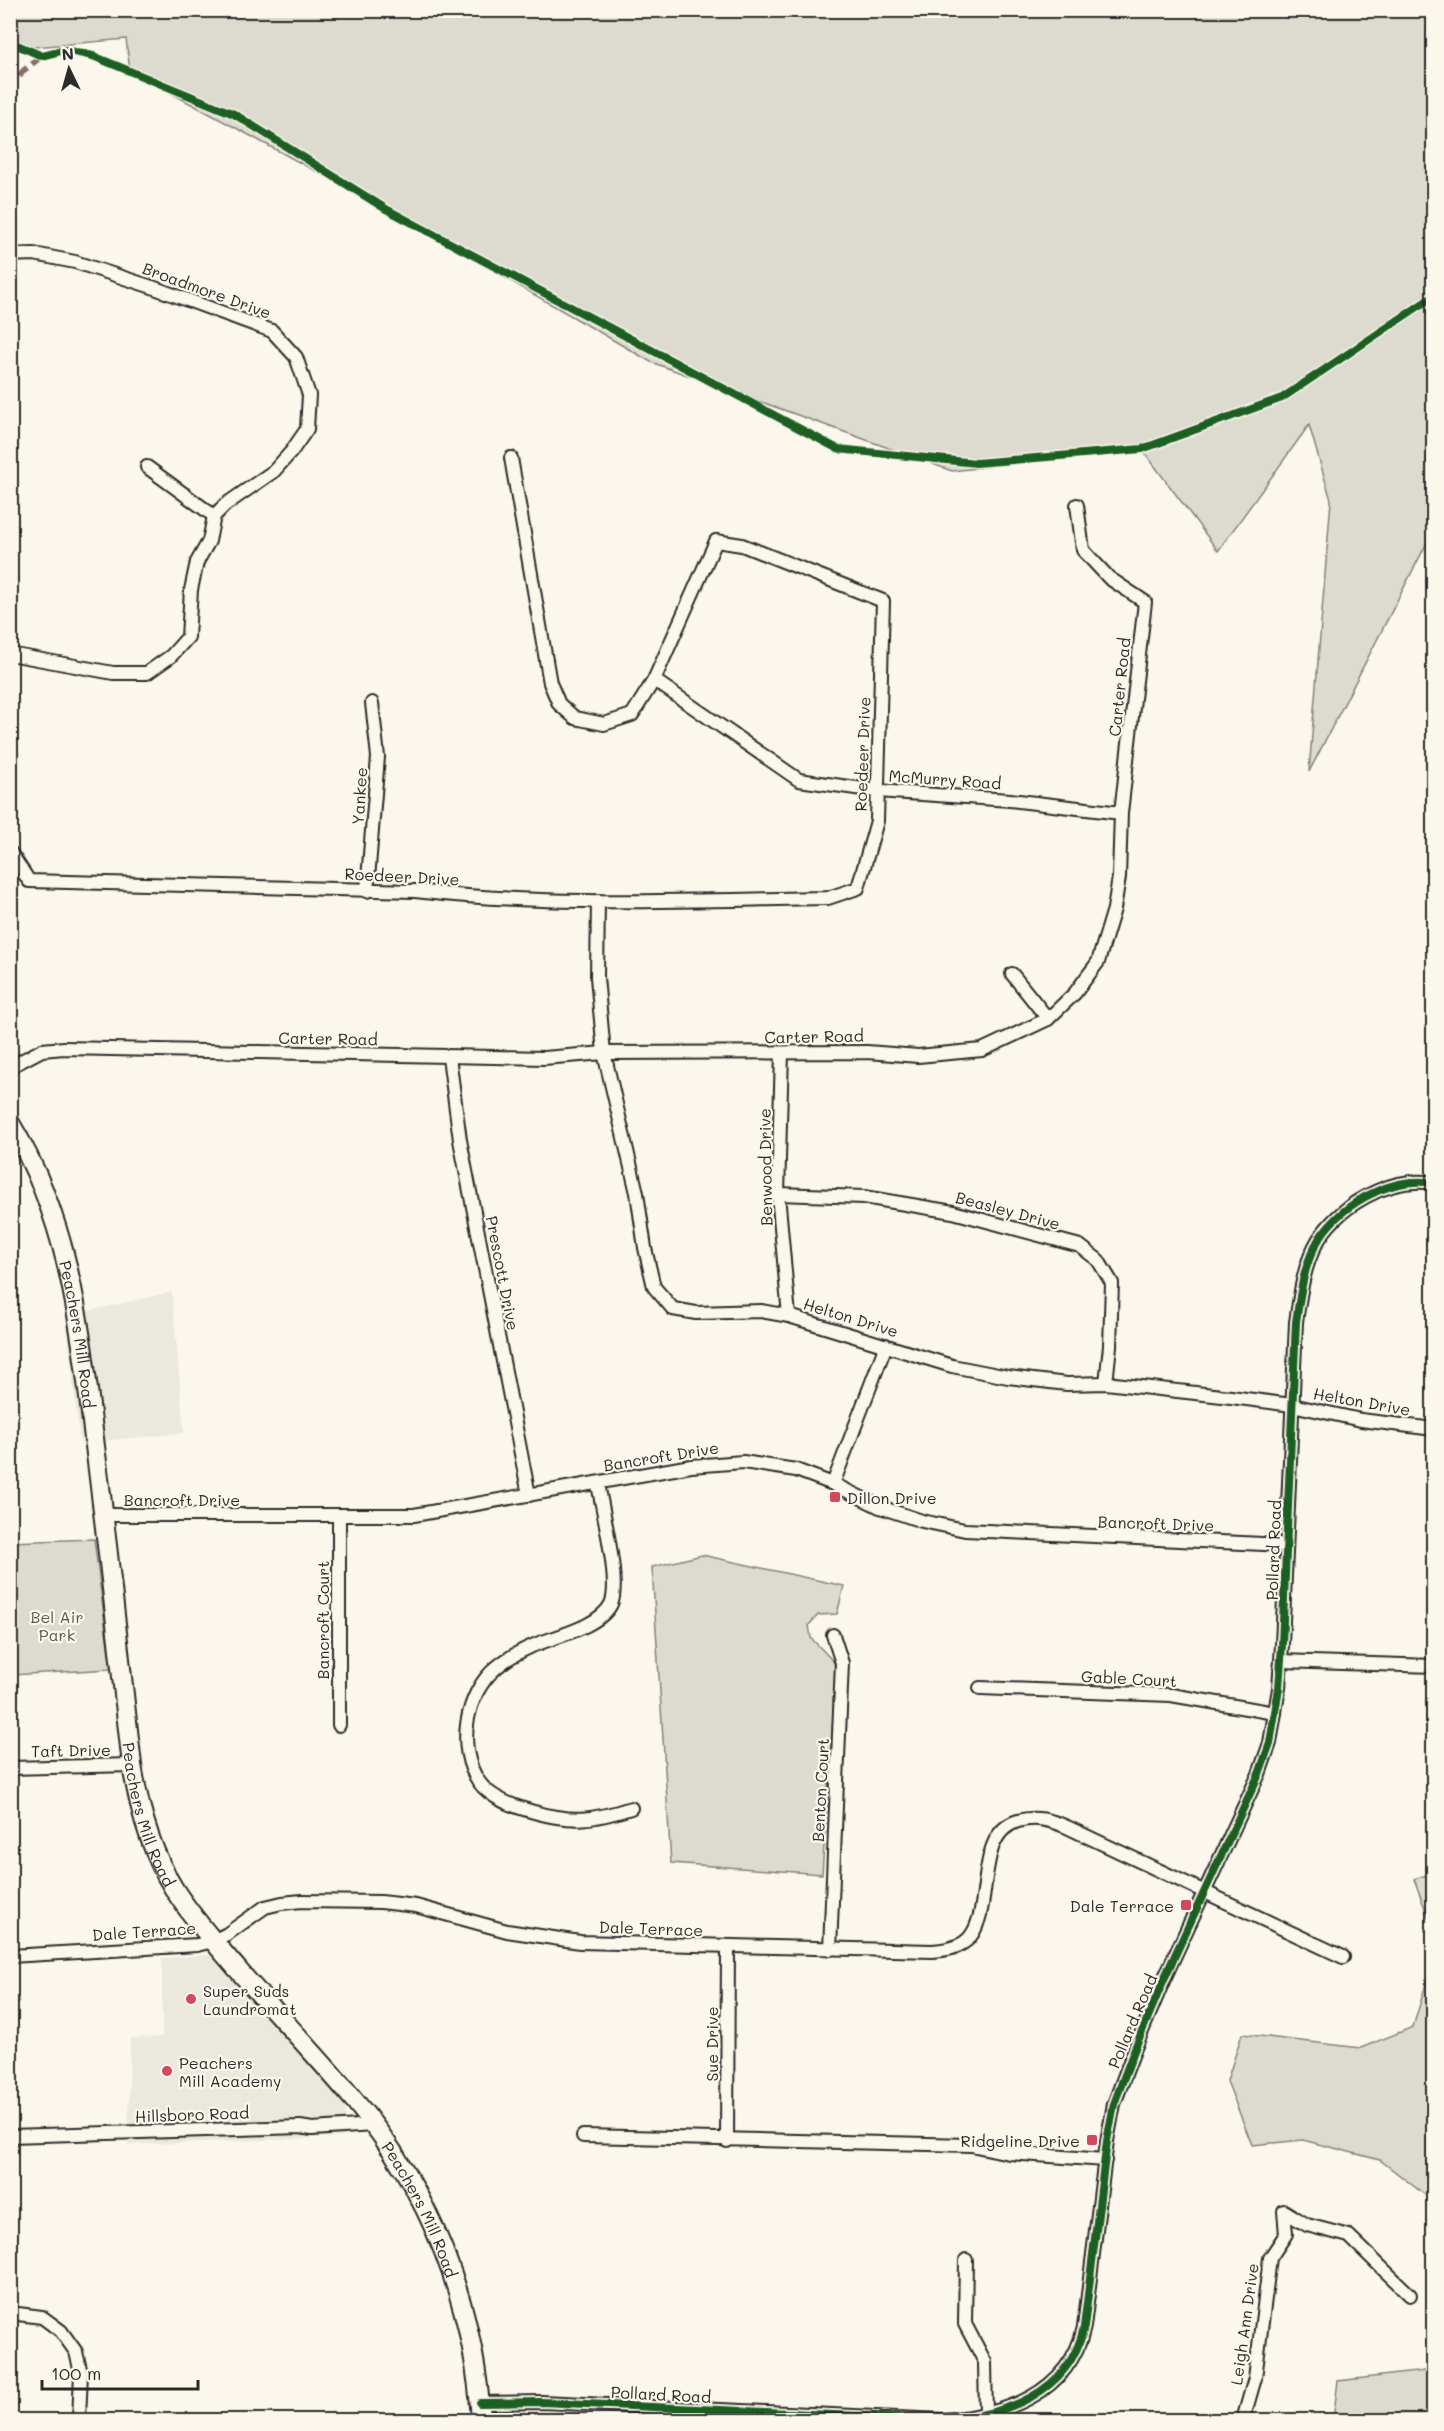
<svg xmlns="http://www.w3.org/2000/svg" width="1444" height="2431" viewBox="0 0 1444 2431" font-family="Mali,sans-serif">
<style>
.built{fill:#ebe8de}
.green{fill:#dddad0;stroke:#84827e;stroke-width:1.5}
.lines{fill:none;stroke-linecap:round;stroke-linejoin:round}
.street-casing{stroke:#2b2b2b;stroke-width:16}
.primary-casing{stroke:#2b2b2b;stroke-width:22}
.street{stroke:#fbf7ec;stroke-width:12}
.primary{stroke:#fbf7ec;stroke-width:18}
.quiet{stroke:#8d6e63;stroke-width:6;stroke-dasharray:12 6;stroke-linecap:butt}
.cycleway-casing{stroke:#fbf7ec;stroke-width:11}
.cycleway{stroke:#1b5e20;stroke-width:8}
.poi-dot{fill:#d1495b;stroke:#fbf7ec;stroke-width:2}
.labels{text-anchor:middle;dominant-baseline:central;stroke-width:4.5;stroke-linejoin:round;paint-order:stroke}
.street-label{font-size:16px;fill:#2b2b2b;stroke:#fbf7ec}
.poi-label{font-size:16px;fill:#2b2b2b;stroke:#fbf7ec;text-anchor:start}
.park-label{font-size:16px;fill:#585754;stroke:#fbf7ec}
</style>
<rect width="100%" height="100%" fill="#fbf7ec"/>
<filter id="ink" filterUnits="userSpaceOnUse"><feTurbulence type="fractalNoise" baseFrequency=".0167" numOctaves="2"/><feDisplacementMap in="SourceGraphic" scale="12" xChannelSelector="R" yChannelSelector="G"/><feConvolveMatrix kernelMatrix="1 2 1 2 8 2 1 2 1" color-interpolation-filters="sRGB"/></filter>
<g filter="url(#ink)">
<g class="built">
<polygon points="172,1292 184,1433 80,1443 66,1316"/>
<polygon points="235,1953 303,2029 289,2044 345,2104 346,2137 128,2145 130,2038 162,2037 162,1958"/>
</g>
<g class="green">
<polygon points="10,11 1433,11 1433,531 1309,772 1331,500 1309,425 1218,551 1142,449 952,471 651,362 386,209 130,71 126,39 11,49"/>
<polygon points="94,1539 111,1669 11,1675 11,1542"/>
<polygon points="702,1555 844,1586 837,1614 818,1615 809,1625 811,1638 834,1662 836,1676 822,1874 671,1863 652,1567"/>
<polygon points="1433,1873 1434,1873 1433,1930 1414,1879"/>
<polygon points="1433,1961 1433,2201 1380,2160 1303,2140 1252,2145 1227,2081 1242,2034 1361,2048 1413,2027"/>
<polygon points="1433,2370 1433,2420 1333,2420 1338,2381"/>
</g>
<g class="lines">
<defs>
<g id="street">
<polyline points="10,255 34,254 75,262 152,287 272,331 296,357 309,395 307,429 291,452 274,471 225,505 214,516 209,541 197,562 191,590 188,637 171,656 147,673 113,673 10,654"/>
<polyline points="147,467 214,516"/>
<polyline points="654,680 799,780 877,791 1010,800 1121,813"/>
<path d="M 10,852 L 29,881 L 415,891 C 552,907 691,900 828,898 L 858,888 L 877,821 L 883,601 L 742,545 L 716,541 L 654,680 L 632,715 L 604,724 L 575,718 L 559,704 L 550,683 L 511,458"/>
<polyline points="367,891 378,757 372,703"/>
<polyline points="598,901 597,977 604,1053 637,1193 645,1248 654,1287 673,1309 696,1313 761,1311 789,1316 952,1366 1008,1377 1067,1384 1106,1383 1231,1397 1292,1405 1361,1420 1434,1429"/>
<polyline points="1012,974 1048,1019"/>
<polyline points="782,1053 778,1194 789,1316"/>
<polyline points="449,1057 460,1140 529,1495"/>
<polyline points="10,1067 42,1050 64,1048 544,1058 604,1053 867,1052 918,1056 982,1050 1048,1019 1075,993 1098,962 1114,909 1119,877 1121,813 1145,602 1109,578 1083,550 1077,505"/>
<polyline points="778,1194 864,1197 953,1212 1080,1246 1098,1260 1112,1283 1110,1346 1106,1383"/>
<path d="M 598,1483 C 602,1510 621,1583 611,1604 C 600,1627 553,1637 532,1646 C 521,1651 506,1659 497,1667 C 465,1693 456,1749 479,1782 C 491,1799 515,1807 534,1812 C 573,1823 594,1820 631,1808"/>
<polyline points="833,1484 886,1345"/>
<polyline points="104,1515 414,1515 691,1466 743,1462 796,1470 833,1484 880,1507 922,1521 965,1530 1286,1545"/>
<polyline points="1281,1661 1434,1666"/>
<polyline points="980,1688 1171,1695 1275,1713"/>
<polyline points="339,1725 339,1515"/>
<polyline points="10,1768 132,1765"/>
<polyline points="830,1949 842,1663 833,1635"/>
<path d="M 10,1956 L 197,1945 L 213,1941 L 227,1934 L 265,1907 L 282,1903 L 302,1901 L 381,1902 L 416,1906 L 507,1931 L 580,1942 L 932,1951 C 945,1950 961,1948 970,1937 C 994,1907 974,1834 1018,1821 C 1036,1816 1050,1820 1067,1827 L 1343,1957"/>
<polyline points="10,2136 300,2127 312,2129 374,2125"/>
<polyline points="583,2136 971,2145 1009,2153 1105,2160"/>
<polyline points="727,2141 728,1947"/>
<polyline points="966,2260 965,2324 985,2362 986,2415"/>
<polyline points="10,2313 42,2317 61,2331 76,2352 81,2373 79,2420"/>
<path d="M 480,2403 L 541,2402 L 942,2420 C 1003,2416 1069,2395 1084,2327 L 1107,2141 L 1114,2104 L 1135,2048 L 1164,1979 L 1259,1774 L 1270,1743 L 1279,1688 L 1282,1645 L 1296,1322 C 1300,1296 1303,1269 1315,1246 C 1335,1207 1389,1175 1434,1183"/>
<polyline points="1243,2420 1255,2378 1270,2258 1286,2234 1284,2211 1307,2225 1349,2236 1410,2295"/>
</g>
<g id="primary">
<path id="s1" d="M 10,1123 C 73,1226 81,1337 96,1454 C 109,1557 120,1661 132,1765 C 139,1808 151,1852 174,1889 C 193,1919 217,1945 239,1971 C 277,2014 317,2056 354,2100 C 430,2190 474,2304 481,2420"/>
</g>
</defs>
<use href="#street" class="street-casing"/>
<use href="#primary" class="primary-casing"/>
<use href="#street" class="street"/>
<use href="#primary" class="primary"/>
<polyline class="quiet" points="10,92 23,71 42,56"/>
<defs>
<g id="cycleway">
<polyline points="10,42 42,56 65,50 93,56 234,114 386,209 838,449 976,463 1142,449 1282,398 1434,296"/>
<path d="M 480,2403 L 541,2402 L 942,2420 C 1003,2416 1069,2395 1084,2327 L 1107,2141 L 1114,2104 L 1135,2048 L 1164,1979 L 1259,1774 L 1270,1743 L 1279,1688 L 1282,1645 L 1296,1322 C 1300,1296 1303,1269 1315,1246 C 1335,1207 1389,1175 1434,1183"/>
</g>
</defs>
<use href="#cycleway" class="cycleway-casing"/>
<use href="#cycleway" class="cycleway"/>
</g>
</g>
<g class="poi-dot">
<rect x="829" y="1491" width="12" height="12" rx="3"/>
<rect x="1180" y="1899" width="12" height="12" rx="3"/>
<circle cx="191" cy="1999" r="6"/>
<circle cx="167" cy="2071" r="6"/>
<rect x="1086" y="2134" width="12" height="12" rx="3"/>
</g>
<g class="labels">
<g class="street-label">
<text transform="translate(207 290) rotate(20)">Broadmore Drive</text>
<text transform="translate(1119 687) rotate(-84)">Carter Road</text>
<text transform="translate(862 754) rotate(-88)">Roedeer Drive</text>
<text transform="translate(945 779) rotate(4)">McMurry Road</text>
<text transform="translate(359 796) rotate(-86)">Yankee</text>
<text transform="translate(402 876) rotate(3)">Roedeer Drive</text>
<text transform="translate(814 1036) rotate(-1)">Carter Road</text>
<text transform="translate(328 1038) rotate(1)">Carter Road</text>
<text transform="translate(765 1167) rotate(-91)">Benwood Drive</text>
<text transform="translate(1008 1210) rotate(15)">Beasley Drive</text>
<text transform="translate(503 1273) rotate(79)">Prescott Drive</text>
<text transform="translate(851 1317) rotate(17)">Helton Drive</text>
<text stroke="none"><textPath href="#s1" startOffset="224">Peachers Mill Road</textPath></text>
<text transform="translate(1362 1401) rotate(10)">Helton Drive</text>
<text transform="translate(661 1456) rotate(-9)">Bancroft Drive</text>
<text x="182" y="1499">Bancroft Drive</text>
<text transform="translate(1156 1523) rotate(2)">Bancroft Drive</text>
<text transform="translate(1273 1550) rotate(-88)">Pollard Road</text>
<text transform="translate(322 1620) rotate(-90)">Bancroft Court</text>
<text transform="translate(1129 1678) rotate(3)">Gable Court</text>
<text transform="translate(71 1750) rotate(-1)">Taft Drive</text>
<text transform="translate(820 1790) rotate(-87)">Benton Court</text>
<text stroke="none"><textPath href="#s1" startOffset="710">Peachers Mill Road</textPath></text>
<text transform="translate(651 1928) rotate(2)">Dale Terrace</text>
<text transform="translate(144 1931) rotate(-4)">Dale Terrace</text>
<text transform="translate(1132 2021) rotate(-67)">Pollard Road</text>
<text transform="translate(711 2044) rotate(-90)">Sue Drive</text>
<text transform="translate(192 2114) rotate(-2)">Hillsboro Road</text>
<text stroke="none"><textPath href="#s1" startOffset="1196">Peachers Mill Road</textPath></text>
<text transform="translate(1244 2324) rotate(-82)">Leigh Ann Drive</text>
<text transform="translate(661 2394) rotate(3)">Pollard Road</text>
</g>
<g class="poi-label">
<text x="847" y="1497">Dillon Drive</text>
<text x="1174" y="1905" text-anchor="end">Dale Terrace</text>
<text x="203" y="1990">Super Suds<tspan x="203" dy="18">Laundromat</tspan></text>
<text x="179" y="2062">Peachers<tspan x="179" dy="18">Mill Academy</tspan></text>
<text x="1080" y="2140" text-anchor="end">Ridgeline Drive</text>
</g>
<g class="park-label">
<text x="57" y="1616">Bel Air<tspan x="57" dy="18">Park</tspan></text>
</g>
</g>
<rect width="1444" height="2431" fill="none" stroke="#fbf7ec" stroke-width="36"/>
<rect x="18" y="18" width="1408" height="2395" fill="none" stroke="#2b2b2b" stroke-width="2" filter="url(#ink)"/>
<g transform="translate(69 69) rotate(355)" stroke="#fbf7ec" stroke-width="4.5" paint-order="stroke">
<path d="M0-4.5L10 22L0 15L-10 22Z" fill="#2b2b2b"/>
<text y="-9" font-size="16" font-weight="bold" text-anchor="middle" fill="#2b2b2b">N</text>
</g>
<path d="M42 2380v9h156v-9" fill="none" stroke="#2b2b2b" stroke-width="3"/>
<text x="51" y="2380" font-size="18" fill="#2b2b2b" stroke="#fbf7ec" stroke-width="4.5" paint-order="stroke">100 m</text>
</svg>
